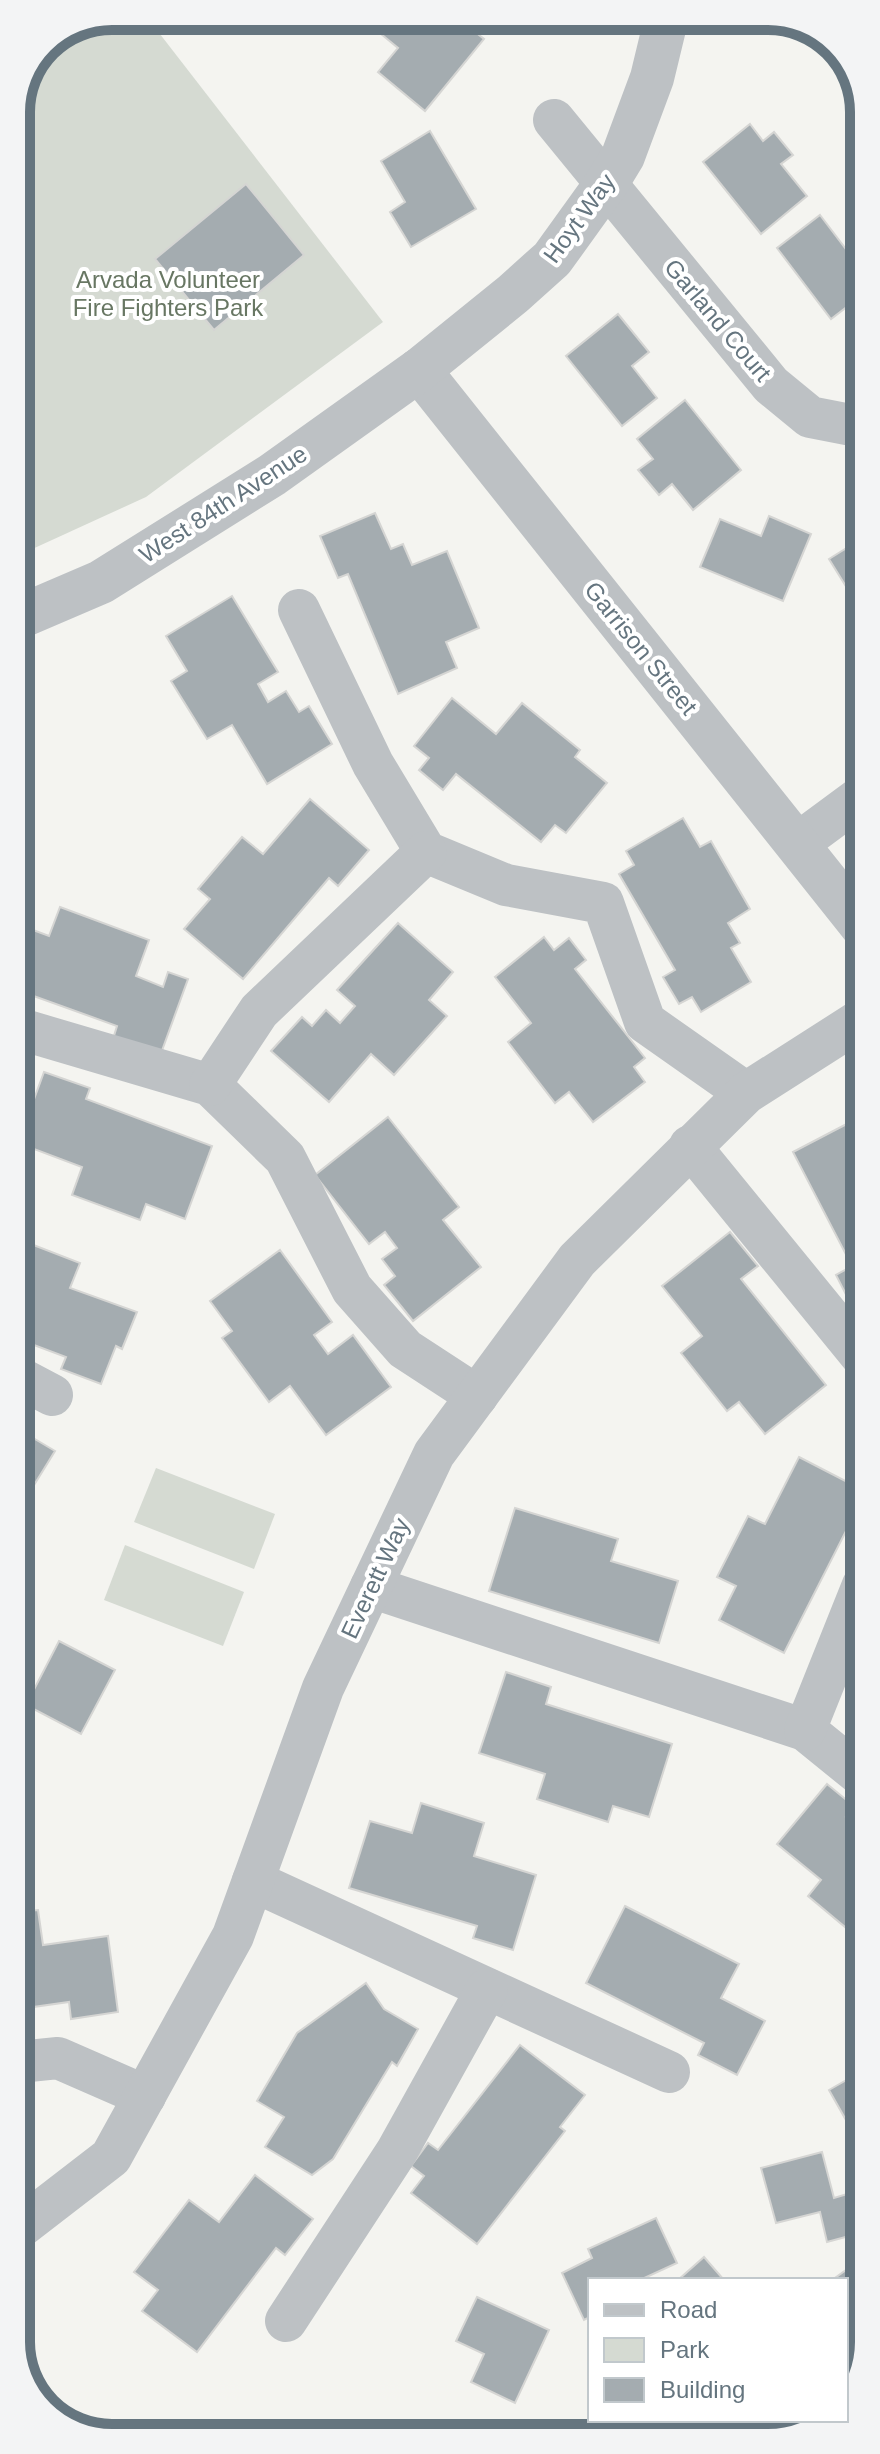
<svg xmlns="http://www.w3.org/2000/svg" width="880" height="2454" viewBox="0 0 880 2454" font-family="Arial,sans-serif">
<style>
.green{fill:#d5dad2}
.building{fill:#a4acb0;stroke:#d5d5d3;stroke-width:2}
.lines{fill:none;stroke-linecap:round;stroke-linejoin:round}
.minor{stroke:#bdc1c4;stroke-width:42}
.tertiary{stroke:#bdc1c4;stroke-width:44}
.labels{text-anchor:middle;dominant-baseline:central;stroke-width:8;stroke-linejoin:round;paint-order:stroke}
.street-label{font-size:24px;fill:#65757f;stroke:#fff}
.park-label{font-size:24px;fill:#687763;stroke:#fff}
.rim{fill:none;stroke:#65757f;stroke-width:10}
</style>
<rect width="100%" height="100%" fill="#f4f4f0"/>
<g class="green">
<polygon points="112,16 146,16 383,322 146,497 17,556 16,106 44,44"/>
<polygon points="156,1468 275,1514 254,1569 134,1522"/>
<polygon points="125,1545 244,1592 223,1646 104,1600"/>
</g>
<g class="building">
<polygon points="397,16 410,16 417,22 422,16 455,16 484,39 425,111 378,72 398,48 381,34"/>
<polygon points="750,124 763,141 774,132 793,155 781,164 807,196 761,234 703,162"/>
<polygon points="430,131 476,209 411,247 390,212 405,202 381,161"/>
<polygon points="246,184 304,255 214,330 155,259"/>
<polygon points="820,215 861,269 861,296 831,319 777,248"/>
<polygon points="618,314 649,352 632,366 657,398 622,426 566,356"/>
<polygon points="685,400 741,470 693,510 672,484 659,495 638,470 653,459 637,439"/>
<polygon points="375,513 391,549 403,544 412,565 447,551 479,628 446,642 457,668 398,694 348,574 338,578 320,536"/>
<polygon points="769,516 811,534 783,601 700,567 720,519 761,536"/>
<polygon points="861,539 861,608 860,609 829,559"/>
<polygon points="232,596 278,672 258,684 268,702 286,691 299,712 309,706 332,744 267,784 232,725 207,739 171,681 187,671 166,636"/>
<polygon points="452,698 496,734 522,703 580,750 575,757 607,783 566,833 555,825 541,842 456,774 443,790 419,770 429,758 414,746"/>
<polygon points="310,799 369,850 338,886 329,878 243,979 184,929 210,899 198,889 242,837 263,854"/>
<polygon points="683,818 700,847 711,841 750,909 728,923 740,943 731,948 751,982 701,1012 692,997 679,1004 663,977 675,970 619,874 634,865 626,851"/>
<polygon points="60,907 149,940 136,976 163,987 168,972 188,979 160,1056 113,1039 117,1026 17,990 17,924 49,936"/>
<polygon points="398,923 453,972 429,1000 447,1016 394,1075 371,1054 329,1102 271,1051 302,1017 312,1026 326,1010 340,1023 355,1006 337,990"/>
<polygon points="544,937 554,950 569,938 586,960 575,969 645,1058 634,1067 645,1082 593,1122 569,1092 555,1103 508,1042 531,1023 495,977"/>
<polygon points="44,1072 90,1088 86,1099 212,1146 185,1219 146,1204 140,1220 72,1195 82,1167 18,1143"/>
<polygon points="862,1116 862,1318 859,1320 836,1275 852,1266 793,1152"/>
<polygon points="388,1117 459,1207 443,1220 481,1267 413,1321 384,1285 395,1276 382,1259 397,1248 385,1232 369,1244 315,1175"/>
<polygon points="730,1232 758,1266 741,1279 826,1385 765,1434 739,1402 727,1411 681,1353 702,1336 662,1286"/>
<polygon points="18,1239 80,1263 70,1288 137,1312 122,1349 116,1346 101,1384 61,1369 66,1357 18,1339"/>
<polygon points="280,1250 332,1322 314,1335 328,1354 353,1335 391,1387 326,1435 290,1386 269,1402 222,1338 232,1331 210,1301"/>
<polygon points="18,1429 55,1451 18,1511"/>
<polygon points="799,1457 863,1490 863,1509 851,1532 847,1529 784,1653 719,1620 736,1586 717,1577 748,1516 765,1524"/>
<polygon points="515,1508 618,1539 611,1561 678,1581 659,1643 489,1591"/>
<polygon points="59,1641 115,1670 81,1734 26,1705"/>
<polygon points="506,1672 551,1687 546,1704 672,1744 649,1817 613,1806 608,1822 537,1799 545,1774 479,1753"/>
<polygon points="827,1784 855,1807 846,1817 863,1831 863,1942 808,1896 821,1880 777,1844"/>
<polygon points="421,1803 484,1823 474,1856 536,1875 513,1950 473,1938 477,1926 349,1888 370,1821 412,1833"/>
<polygon points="625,1906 739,1964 721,1998 765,2021 737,2075 698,2055 704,2043 586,1983"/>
<polygon points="38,1910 43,1945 108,1936 118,2012 71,2019 69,2002 19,2009 19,1912"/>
<polygon points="366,1983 384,2009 418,2029 397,2066 392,2062 333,2159 312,2175 265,2147 284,2117 257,2101 297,2033"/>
<polygon points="520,2045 585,2095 560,2127 565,2131 477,2244 411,2193 424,2176 411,2166 428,2143 438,2150"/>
<polygon points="864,2070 864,2140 859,2143 829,2090"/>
<polygon points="822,2152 834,2198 857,2191 864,2215 864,2232 827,2242 820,2212 776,2223 761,2168"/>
<polygon points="255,2175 313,2219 285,2255 276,2248 197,2352 142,2311 158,2290 134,2272 189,2200 219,2222"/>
<polygon points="656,2218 677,2263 640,2280 590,2280 590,2317 584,2320 562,2273 592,2258 588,2249"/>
<polygon points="704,2257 724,2280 678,2280"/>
<polygon points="864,2257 864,2316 846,2292 846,2280 835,2278"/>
<polygon points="477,2297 549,2330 515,2403 471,2382 484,2354 456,2341"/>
<polygon points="815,2420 793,2435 781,2435 771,2421"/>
</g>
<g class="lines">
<g class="minor">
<polyline points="554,120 771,385 810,417 851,425"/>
<polyline points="299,610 373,764 426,852 506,885 603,903 645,1022 746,1093"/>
<polyline points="797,844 862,796"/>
<polyline points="17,1028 210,1085 285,1158 352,1289 405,1349 477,1396"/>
<polyline points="210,1085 259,1011 426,852"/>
<polyline points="690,1146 863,1358"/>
<polyline points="18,1377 52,1395"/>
<polyline points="371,1587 805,1730 863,1777"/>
<polyline points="805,1730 863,1585"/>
<polyline points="253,1881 669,2072"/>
<polyline points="19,2062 58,2058 145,2096"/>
<polyline points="19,2228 111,2157 233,1936 323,1688 434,1454 577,1260 746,1093 862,1019"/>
<polyline points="286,2321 397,2151 487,1989"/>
<polyline points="640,2421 651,2435"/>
</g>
<g class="tertiary">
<polyline points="419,370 862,926"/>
<polyline points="17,618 101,582 272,475 419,370 513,294 552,259 606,184 623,156 652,78 667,16"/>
</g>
</g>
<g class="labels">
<g class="street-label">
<text transform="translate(579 218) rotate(-54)">Hoyt Way</text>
<text transform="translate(718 320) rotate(50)">Garland Court</text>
<text transform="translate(223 504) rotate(-33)">West 84th Avenue</text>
<text transform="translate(641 648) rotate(51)">Garrison Street</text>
<text transform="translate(375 1578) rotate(-65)">Everett Way</text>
</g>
<g class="park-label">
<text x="168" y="279">Arvada Volunteer<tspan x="168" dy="28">Fire Fighters Park</tspan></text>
</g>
</g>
<path d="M0 0H880V2454H0ZM112 30H768A82 82 0 0 1 850 112V2342A82 82 0 0 1 768 2424H112A82 82 0 0 1 30 2342V112A82 82 0 0 1 112 30Z" fill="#f3f4f5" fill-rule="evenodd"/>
<path class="rim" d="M112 30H768A82 82 0 0 1 850 112V2342A82 82 0 0 1 768 2424H112A82 82 0 0 1 30 2342V112A82 82 0 0 1 112 30Z"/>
<rect x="588" y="2278" width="260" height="144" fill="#ffffff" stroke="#c1c8cc" stroke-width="2"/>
<rect x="604" y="2304" width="40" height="12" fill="#bdc1c4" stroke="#c1c8cc" stroke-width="2"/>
<text x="660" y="2318" font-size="24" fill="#65757f">Road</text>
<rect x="604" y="2338" width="40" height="24" fill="#d5dad2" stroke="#c1c8cc" stroke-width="2"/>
<text x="660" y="2358" font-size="24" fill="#65757f">Park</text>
<rect x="604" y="2378" width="40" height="24" fill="#a4acb0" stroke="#c1c8cc" stroke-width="2"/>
<text x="660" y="2398" font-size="24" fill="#65757f">Building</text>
</svg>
